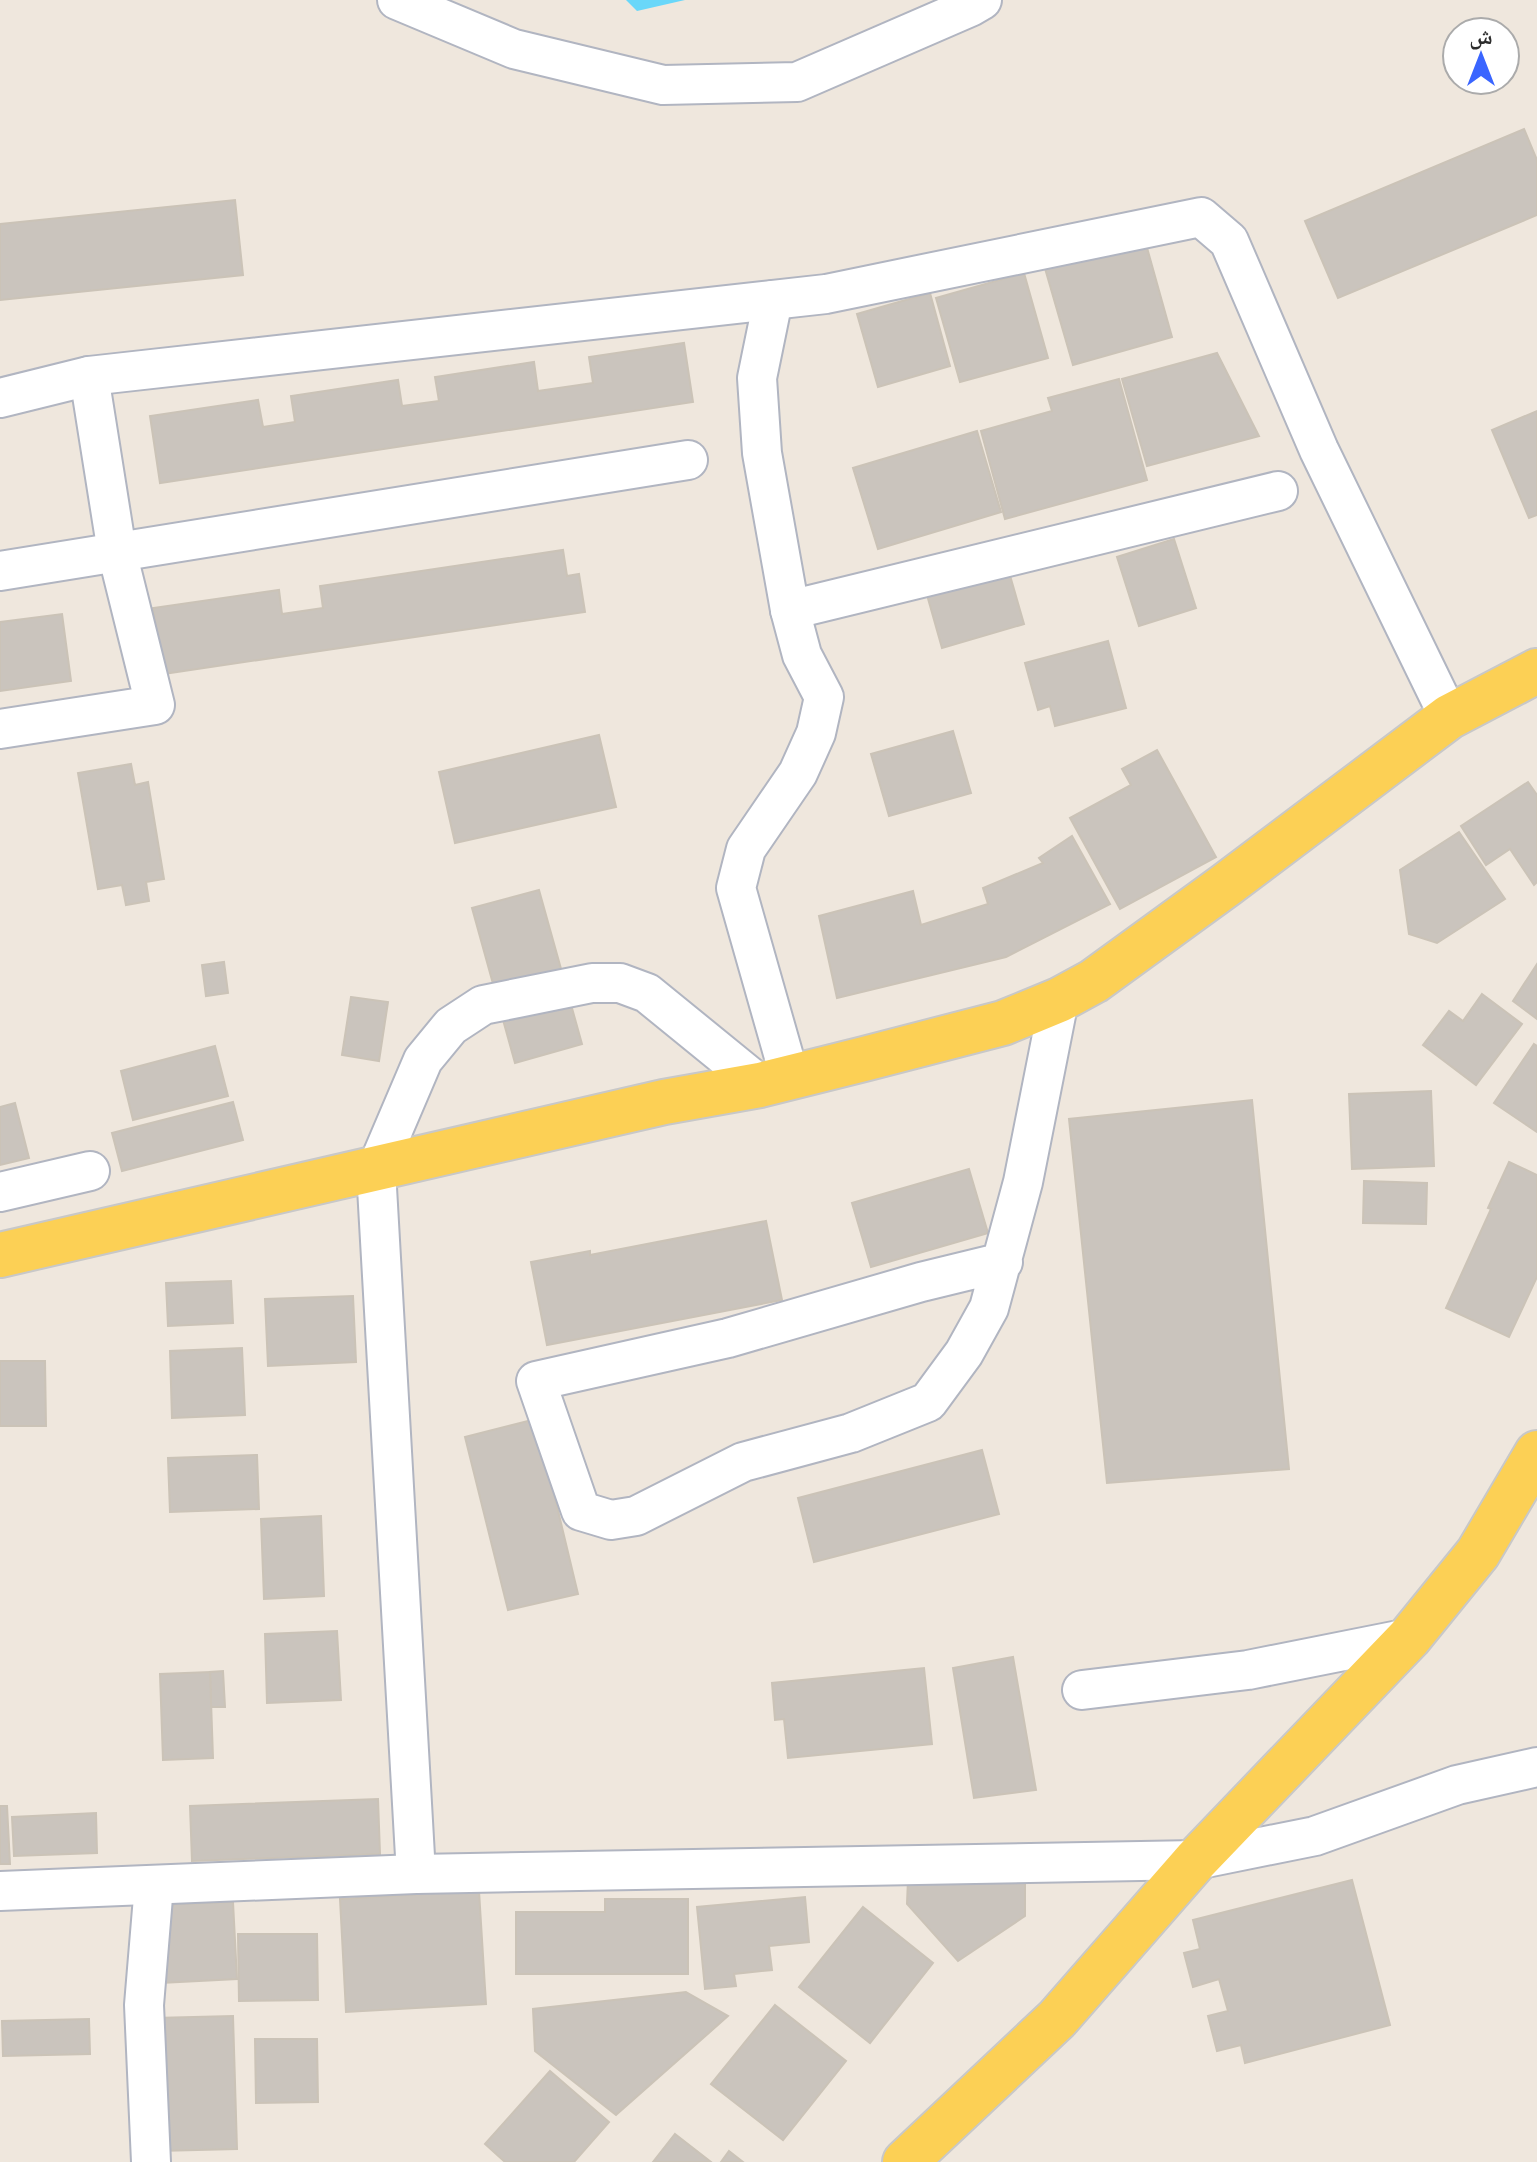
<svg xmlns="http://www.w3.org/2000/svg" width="1537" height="2162" viewBox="0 0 1537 2162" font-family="Manrope,'Noto Naskh Arabic',sans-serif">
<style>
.water{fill:#69d7f9}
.building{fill:#cac4bd;stroke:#cbc3b7;stroke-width:2}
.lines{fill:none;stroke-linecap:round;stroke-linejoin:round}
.minor-casing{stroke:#b1b5c1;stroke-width:42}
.major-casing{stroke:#c8c8c8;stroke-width:48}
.minor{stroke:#fff;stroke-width:38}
.major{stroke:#fcd055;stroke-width:44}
</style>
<rect width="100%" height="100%" fill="#efe7dd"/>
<polygon class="water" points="626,0 685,0 637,11"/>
<g class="building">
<polygon points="1524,129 1537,160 1537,215 1338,298 1305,221"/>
<polygon points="235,200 243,275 0,300 0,224"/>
<polygon points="1144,237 1172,337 1073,365 1044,265"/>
<polygon points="1024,273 1048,358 960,382 936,298"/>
<polygon points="930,293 950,366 878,387 857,314"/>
<polygon points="684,343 693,402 160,483 150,416 258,400 263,427 295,422 291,396 398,380 402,406 439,401 435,377 534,362 538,391 593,383 589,357"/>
<polygon points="1217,353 1259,436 1147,466 1122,379"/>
<polygon points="1119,379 1147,480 1005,519 981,431 1052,411 1048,398"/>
<polygon points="1537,411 1537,515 1529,518 1492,430"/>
<polygon points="977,431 1001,512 878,549 853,468"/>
<polygon points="1174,539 1196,608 1139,626 1117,557"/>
<polygon points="563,550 567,576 579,574 585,612 163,674 153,608 279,590 282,614 323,608 320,586"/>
<polygon points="1009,572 1024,624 942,648 927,595"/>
<polygon points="62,614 71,681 0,691 0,622"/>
<polygon points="1108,641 1126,708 1055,726 1050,706 1038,710 1025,663"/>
<polygon points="953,731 971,793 889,816 871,754"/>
<polygon points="599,735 616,807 455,843 439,772"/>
<polygon points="1157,750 1216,857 1120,909 1070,818 1131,785 1122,769"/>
<polygon points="131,764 135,785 148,782 164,879 146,882 149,901 126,905 122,885 98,889 78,773"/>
<polygon points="1528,782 1537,795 1537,882 1534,885 1510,849 1486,865 1461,826"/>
<polygon points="1459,832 1505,899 1437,943 1409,934 1400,870"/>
<polygon points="1072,836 1110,904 1006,957 837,998 819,916 913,891 921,925 988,904 983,888 1043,863 1039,858"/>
<polygon points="539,890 582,1044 515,1063 472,908"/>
<polygon points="224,962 228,993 206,996 202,965"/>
<polygon points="1537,964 1537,1019 1513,1001"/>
<polygon points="1482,994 1522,1024 1476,1085 1423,1045 1449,1011 1463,1021"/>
<polygon points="351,997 388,1002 379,1061 342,1055"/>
<polygon points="1534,1044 1537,1046 1537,1132 1494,1103"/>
<polygon points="215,1046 228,1096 133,1120 121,1071"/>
<polygon points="1431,1091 1434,1166 1352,1169 1349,1094"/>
<polygon points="1252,1100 1289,1469 1107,1483 1069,1119"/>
<polygon points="233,1102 243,1140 122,1171 112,1133"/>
<polygon points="15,1103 29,1158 0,1165 0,1107"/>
<polygon points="1509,1162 1537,1175 1537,1277 1509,1337 1446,1308 1491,1209 1488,1208"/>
<polygon points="969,1169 988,1233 871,1267 852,1203"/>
<polygon points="1364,1181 1427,1183 1426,1224 1363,1223"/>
<polygon points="766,1221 782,1300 547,1345 531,1262 590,1251 590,1255"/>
<polygon points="231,1281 233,1323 168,1326 166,1283"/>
<polygon points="353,1296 356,1362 268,1366 265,1299"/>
<polygon points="242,1348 245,1415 172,1418 170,1351"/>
<polygon points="0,1361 45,1361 46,1426 0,1426"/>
<polygon points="536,1419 578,1594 508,1610 465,1437"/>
<polygon points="982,1450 999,1514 814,1562 798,1498"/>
<polygon points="257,1455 259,1509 170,1512 168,1458"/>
<polygon points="321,1516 324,1596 264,1599 261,1519"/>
<polygon points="337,1631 341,1700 267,1703 265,1634"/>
<polygon points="1013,1657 1036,1790 974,1798 953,1668"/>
<polygon points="924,1668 932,1744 788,1758 784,1719 775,1720 772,1683"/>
<polygon points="223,1671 225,1707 211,1707 210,1672"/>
<polygon points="210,1672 213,1758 163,1760 160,1674"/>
<polygon points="378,1799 380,1854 192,1861 190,1806"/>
<polygon points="0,1806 7,1806 10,1864 0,1864"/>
<polygon points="96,1813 97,1853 14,1856 12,1817"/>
<polygon points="1025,1877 1025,1916 958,1961 907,1904 908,1879"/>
<polygon points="1352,1880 1390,2025 1245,2063 1241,2045 1217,2051 1208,2016 1228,2011 1219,1979 1193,1987 1184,1953 1200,1949 1193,1920"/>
<polygon points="479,1891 486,2004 346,2012 340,1899"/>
<polygon points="805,1897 809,1942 769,1946 772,1970 734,1974 736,1986 705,1989 697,1907"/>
<polygon points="605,1899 688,1899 688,1974 516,1974 516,1912 605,1912"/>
<polygon points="233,1902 237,1979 161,1983 158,1905"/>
<polygon points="863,1907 933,1963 870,2043 799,1987"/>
<polygon points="238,1934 317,1934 318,2000 239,2001"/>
<polygon points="686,1992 728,2016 616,2115 535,2051 533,2009"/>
<polygon points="775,2005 846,2061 783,2140 711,2084"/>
<polygon points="233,2016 237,2149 158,2151 154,2018"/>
<polygon points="89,2019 90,2054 3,2056 2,2021"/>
<polygon points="255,2039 317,2039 318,2102 256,2103"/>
<polygon points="550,2071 609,2122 574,2162 505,2162 485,2144"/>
<polygon points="675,2134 711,2162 653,2162"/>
<polygon points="729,2151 743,2162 721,2162"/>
</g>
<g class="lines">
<defs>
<g id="minor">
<polyline points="397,0 514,49 663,85 797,82 970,7 982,0"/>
<polyline points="773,300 757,378 762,453 790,610 802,655 824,697 816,733 798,773 746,849 736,888 790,1078"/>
<polyline points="0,398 89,376 826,294 1201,217 1229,241 1319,450 1449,717"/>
<polyline points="0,571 688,460"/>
<polyline points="790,610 1278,491"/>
<polyline points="0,729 155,705 117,552 89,376"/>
<polyline points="0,1192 90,1171"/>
<polyline points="1003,1262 921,1282 728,1338 536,1381 581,1511 611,1520 636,1516 743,1462 851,1433 928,1402 964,1353 989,1308 1023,1182 1059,1000"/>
<polyline points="1082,1690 1248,1670 1409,1638"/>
<polyline points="416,1874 376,1170 423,1060 451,1026 483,1005 592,983 620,983 647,993 760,1085"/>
<polyline points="0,1891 416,1874 1196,1860 1315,1836 1457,1785 1537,1767"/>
<polyline points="151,2162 144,2005 154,1885"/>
</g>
<g id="major">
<polyline points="0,1255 664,1102 760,1085 864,1059 1003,1023 1059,1000 1094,981 1226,885 1449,717 1537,671"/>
<polyline points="905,2162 1057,2019 1196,1860 1409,1638 1478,1553 1537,1453"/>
</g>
</defs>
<use href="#minor" class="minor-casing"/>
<use href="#major" class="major-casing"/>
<use href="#minor" class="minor"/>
<use href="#major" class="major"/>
</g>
<g transform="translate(1481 56)"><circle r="38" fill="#ffffff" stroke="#ababab" stroke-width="2"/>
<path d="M0-6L14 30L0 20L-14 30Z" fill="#3a65ff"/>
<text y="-12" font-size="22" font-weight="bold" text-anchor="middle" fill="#2c2c2c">ش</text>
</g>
</svg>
